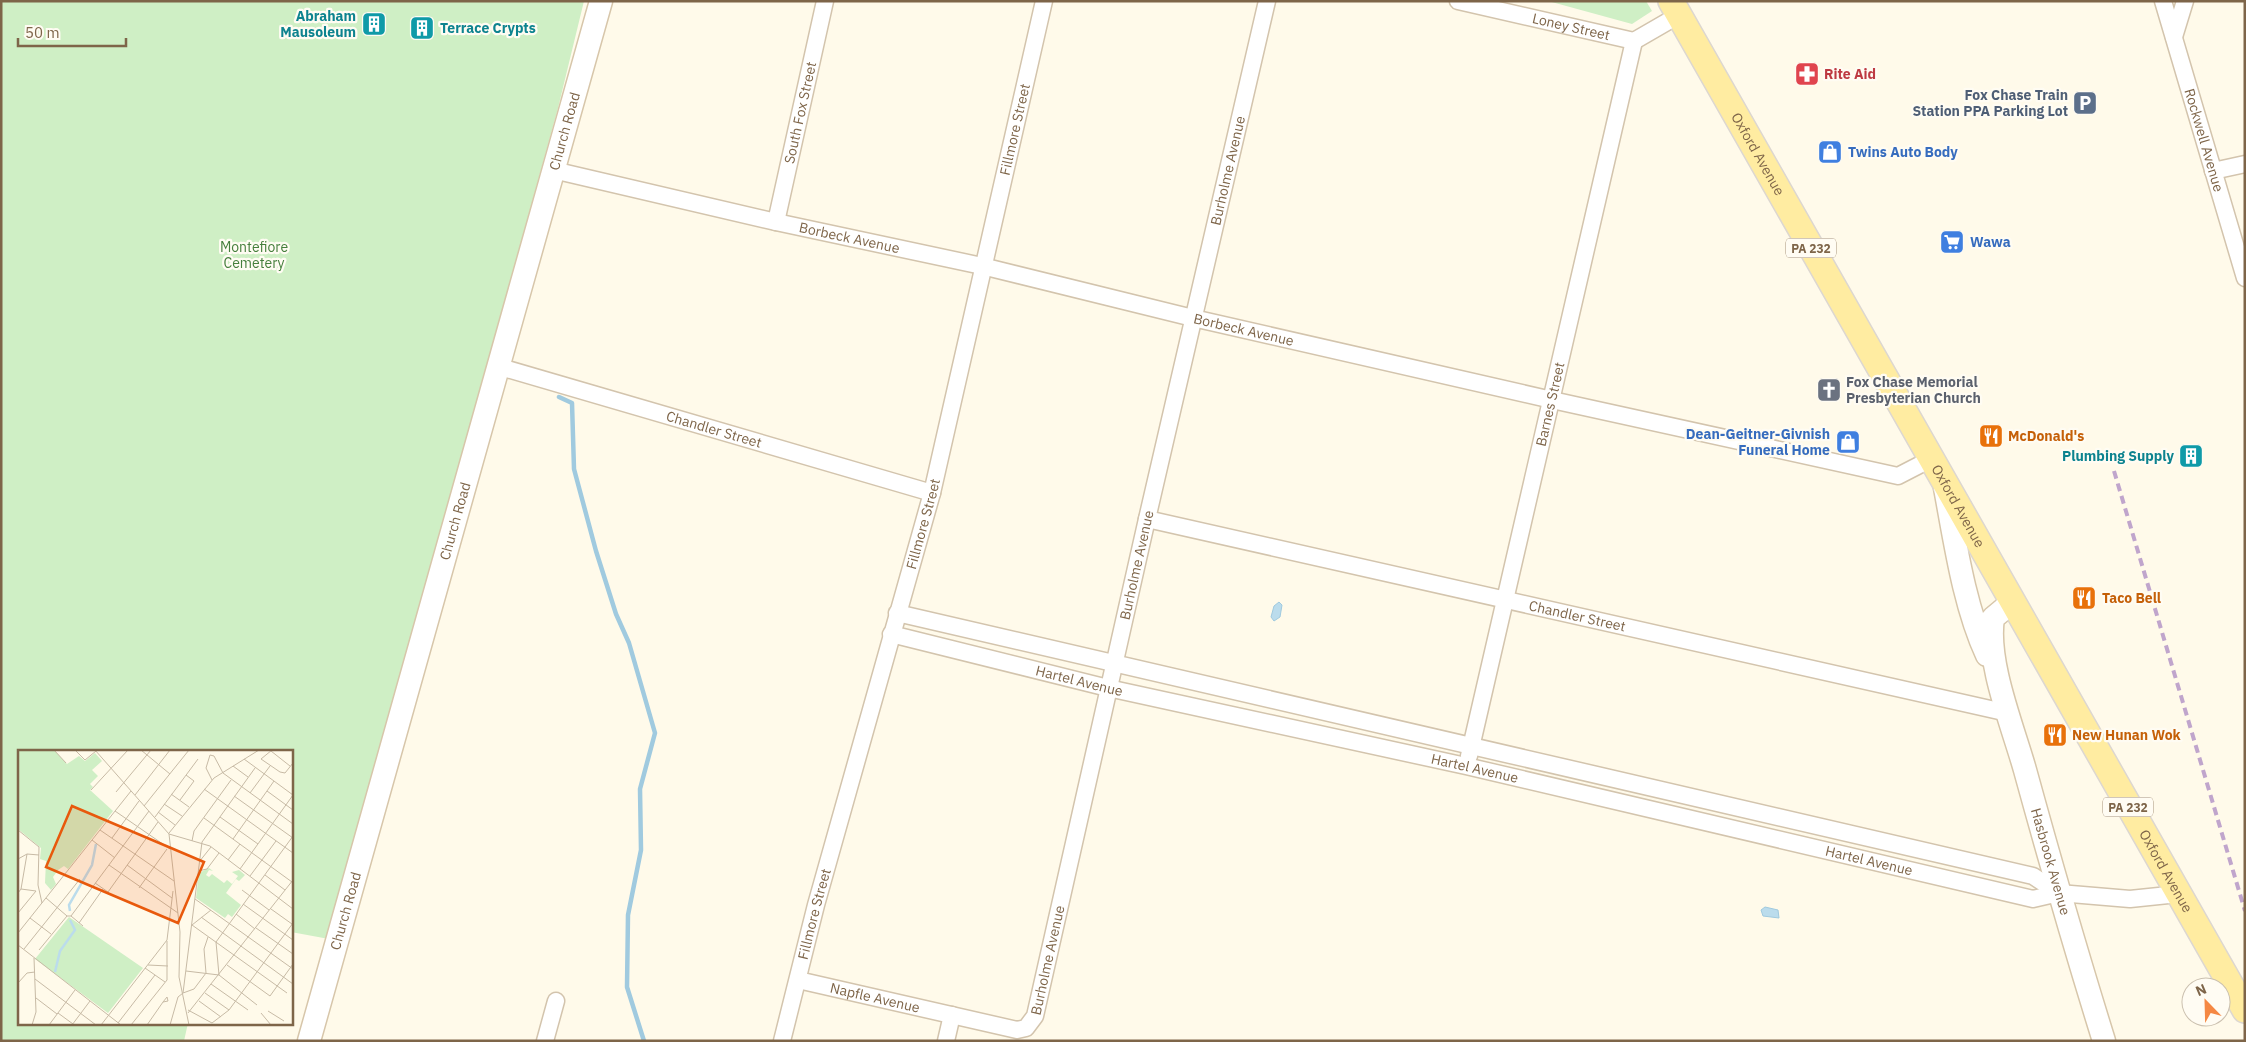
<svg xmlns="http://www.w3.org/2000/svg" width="2246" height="1042" viewBox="0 0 2246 1042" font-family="'IBM Plex Sans',sans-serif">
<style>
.green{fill:#cfefc5}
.water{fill:#bbdcec;stroke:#a0cadf}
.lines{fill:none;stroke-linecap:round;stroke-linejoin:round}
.stream{stroke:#a0cadf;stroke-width:4.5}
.street-casing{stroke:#d3c4ad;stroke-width:19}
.secondary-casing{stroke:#d7c6aa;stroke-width:25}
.primary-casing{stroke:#ddd7d0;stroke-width:28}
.street{stroke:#fff;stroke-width:16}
.secondary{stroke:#fff;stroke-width:22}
.primary{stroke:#ffeca1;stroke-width:25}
.rail{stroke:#c0a5cc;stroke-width:4;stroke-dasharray:8 5;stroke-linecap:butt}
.labels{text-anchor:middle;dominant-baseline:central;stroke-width:4.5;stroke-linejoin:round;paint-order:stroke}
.shield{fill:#fffcf3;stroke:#a5927c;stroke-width:1}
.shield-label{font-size:12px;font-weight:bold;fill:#7e6549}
.culture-label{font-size:14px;font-weight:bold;fill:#0d838f;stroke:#fffcf3;text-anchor:end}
.street-label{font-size:14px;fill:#7e6549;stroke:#fffcf3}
.health-label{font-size:14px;font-weight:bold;fill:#be3a42;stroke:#fffcf3;text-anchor:start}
.service-label{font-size:14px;font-weight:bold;fill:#4e5e75;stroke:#fffcf3;text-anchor:end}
.shop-label{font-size:14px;font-weight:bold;fill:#366cbe;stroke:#fffcf3;text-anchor:start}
.park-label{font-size:14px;fill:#457f3c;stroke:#fffcf3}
.worship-label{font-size:14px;font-weight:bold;fill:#5b616d;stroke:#fffcf3;text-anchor:start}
.food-label{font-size:14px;font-weight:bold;fill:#c56008;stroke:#fffcf3;text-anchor:start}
.inset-river{fill:none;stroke:#bbdcec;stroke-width:2.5}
.inset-road{fill:none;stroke:#c7baa5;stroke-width:1}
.view{fill:#e8590c;fill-opacity:0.15;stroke:#e8590c;stroke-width:2.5}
.inset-edge{fill:none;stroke:#7e6549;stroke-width:2.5}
</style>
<rect width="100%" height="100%" fill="#fffaea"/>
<g class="green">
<polygon points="1,1 584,1 558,108 329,939 291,932 291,751 19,751 19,1023 188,1023 184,1041 1,1041"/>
<polygon points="1548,1 1646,1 1652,11 1632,24"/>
</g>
<g class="water">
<polygon points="1279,602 1282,605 1280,617 1274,621 1271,617 1274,606"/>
<polygon points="1765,907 1778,910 1779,918 1763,916 1761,910"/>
</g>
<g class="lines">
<polyline class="stream" points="559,397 572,403 574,469 596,551 616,614 629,643 655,733 640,789 641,850 628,915 627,987 644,1041"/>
<defs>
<g id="street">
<path id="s1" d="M 1458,1 L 1634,41 L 1679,15"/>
<path id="s2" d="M 2163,1 L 2245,278"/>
<polyline points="2174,37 2185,1"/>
<path id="s3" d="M 553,170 L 776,222 L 982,266 L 1193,318 L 1552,400 L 1898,476 L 1931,459"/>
<polyline points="2213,171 2245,164"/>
<path id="s4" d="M 776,222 L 825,1"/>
<path id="s5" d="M 497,366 L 932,493"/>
<path id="s6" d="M 1147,519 L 2008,713"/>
<polyline points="897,613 2033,876 2059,893"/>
<path id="s7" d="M 891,634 L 1108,688 L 1466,766 L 2033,899 L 2059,893 L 2130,899 L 2178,894"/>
<path id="s8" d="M 1469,756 L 1634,41"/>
<path id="s9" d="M 798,980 L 1017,1030 L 1026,1028 L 1035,1016 L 1147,519 L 1267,1"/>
<polyline points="545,1041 556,1001"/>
<path id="s10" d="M 782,1041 L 816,905 L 932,493 L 1044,1"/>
<polyline points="946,1041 952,1015"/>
</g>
<g id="secondary">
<path d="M 1945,488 C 1955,541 1964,606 1987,655"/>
<path id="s11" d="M 2011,603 L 1993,618 C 1986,662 2013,727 2025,770 C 2050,861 2076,951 2104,1041"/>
<path id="s12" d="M 309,1041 L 601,1"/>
</g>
<g id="primary">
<path id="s13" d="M 1671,1 L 2245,1010"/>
</g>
</defs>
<use href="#street" class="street-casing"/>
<use href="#secondary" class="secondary-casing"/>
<use href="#primary" class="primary-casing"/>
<use href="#street" class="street"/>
<use href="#secondary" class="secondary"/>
<use href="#primary" class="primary"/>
<polyline class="rail" points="2114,471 2245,911"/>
</g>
<defs>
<symbol id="building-square" viewBox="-11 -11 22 22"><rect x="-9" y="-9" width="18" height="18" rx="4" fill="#0f9aa8" stroke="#fffcf3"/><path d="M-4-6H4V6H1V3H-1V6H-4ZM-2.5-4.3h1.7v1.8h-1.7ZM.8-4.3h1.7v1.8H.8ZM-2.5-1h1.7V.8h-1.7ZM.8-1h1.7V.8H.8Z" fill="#fff"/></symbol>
<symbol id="pharmacy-square" viewBox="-11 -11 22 22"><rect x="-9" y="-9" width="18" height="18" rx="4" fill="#e0444e" stroke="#fffcf3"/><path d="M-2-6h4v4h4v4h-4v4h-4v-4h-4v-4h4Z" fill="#fff"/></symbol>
<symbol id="parking-square" viewBox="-11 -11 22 22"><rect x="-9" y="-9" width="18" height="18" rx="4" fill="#5c6f8a" stroke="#fffcf3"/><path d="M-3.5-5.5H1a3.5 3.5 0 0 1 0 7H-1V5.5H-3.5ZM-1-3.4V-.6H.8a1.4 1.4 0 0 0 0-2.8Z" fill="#fff"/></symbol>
<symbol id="shop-square" viewBox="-11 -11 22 22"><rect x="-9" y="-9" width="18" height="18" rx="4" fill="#3f7fe0" stroke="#fffcf3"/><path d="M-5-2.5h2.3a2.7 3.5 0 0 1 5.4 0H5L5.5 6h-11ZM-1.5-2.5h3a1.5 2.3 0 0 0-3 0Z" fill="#fff"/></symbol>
<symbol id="supermarket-square" viewBox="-11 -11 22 22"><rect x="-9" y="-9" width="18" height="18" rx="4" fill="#3f7fe0" stroke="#fffcf3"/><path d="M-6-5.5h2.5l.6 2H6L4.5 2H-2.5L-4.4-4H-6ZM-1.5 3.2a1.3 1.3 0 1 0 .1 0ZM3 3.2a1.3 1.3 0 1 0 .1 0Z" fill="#fff"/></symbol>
<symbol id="church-square" viewBox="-11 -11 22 22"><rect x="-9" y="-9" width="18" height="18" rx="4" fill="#6b7280" stroke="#fffcf3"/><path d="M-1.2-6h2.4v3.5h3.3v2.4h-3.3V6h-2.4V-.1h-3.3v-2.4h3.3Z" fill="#fff"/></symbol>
<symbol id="restaurant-square" viewBox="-11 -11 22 22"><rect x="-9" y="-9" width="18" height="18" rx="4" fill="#e8710a" stroke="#fffcf3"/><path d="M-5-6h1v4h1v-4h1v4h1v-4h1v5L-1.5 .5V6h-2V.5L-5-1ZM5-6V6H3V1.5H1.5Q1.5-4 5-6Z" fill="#fff"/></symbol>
</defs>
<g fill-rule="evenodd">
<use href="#building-square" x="360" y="10" width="28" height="28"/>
<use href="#building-square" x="408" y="14" width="28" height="28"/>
<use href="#pharmacy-square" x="1793" y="60" width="28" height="28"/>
<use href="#parking-square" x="2071" y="89" width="28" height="28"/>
<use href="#shop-square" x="1816" y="138" width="28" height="28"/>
<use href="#supermarket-square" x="1938" y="228" width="28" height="28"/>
<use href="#church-square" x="1815" y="376" width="28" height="28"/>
<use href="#restaurant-square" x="1977" y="422" width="28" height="28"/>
<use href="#shop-square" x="1834" y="428" width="28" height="28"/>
<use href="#building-square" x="2177" y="442" width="28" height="28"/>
<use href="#restaurant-square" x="2070" y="584" width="28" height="28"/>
<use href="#restaurant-square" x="2041" y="721" width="28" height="28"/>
</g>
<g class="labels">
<g class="shield">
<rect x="1786" y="238.5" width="50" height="19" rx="4"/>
<rect x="2103" y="797.5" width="50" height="19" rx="4"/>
</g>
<g class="shield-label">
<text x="1811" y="248">PA 232</text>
<text x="2128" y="807">PA 232</text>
</g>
<g class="culture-label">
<text x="356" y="16">Abraham<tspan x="356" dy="16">Mausoleum</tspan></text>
<text x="440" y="28" text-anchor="start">Terrace Crypts</text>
<text x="2174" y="456">Plumbing Supply</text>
</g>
<g class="street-label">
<text stroke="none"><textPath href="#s1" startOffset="116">Loney Street</textPath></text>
<text stroke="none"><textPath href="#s4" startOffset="112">South Fox Street</textPath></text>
<text stroke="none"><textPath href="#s10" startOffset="941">Fillmore Street</textPath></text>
<text stroke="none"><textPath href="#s12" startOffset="945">Church Road</textPath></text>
<text stroke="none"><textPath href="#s2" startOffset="145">Rockwell Avenue</textPath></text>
<text stroke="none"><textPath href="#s13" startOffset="176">Oxford Avenue</textPath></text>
<text stroke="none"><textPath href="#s9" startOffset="1116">Burholme Avenue</textPath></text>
<text stroke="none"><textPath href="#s3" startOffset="304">Borbeck Avenue</textPath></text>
<text stroke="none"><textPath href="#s3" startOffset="709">Borbeck Avenue</textPath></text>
<text stroke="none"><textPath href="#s8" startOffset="361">Barnes Street</textPath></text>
<text stroke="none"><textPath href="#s5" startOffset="226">Chandler Street</textPath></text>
<text stroke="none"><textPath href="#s13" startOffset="581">Oxford Avenue</textPath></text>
<text stroke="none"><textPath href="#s12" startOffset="540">Church Road</textPath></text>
<text stroke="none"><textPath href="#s10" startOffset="536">Fillmore Street</textPath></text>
<text stroke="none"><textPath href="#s9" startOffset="711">Burholme Avenue</textPath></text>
<text stroke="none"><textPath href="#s6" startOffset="441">Chandler Street</textPath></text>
<text stroke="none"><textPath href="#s7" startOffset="194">Hartel Avenue</textPath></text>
<text stroke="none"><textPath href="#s7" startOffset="599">Hartel Avenue</textPath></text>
<text stroke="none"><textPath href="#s7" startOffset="1004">Hartel Avenue</textPath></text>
<text stroke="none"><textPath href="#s11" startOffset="275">Hasbrook Avenue</textPath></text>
<text stroke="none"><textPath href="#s13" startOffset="1001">Oxford Avenue</textPath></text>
<text stroke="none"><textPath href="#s12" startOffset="135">Church Road</textPath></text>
<text stroke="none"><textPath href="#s10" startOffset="131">Fillmore Street</textPath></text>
<text stroke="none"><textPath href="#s9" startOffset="306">Burholme Avenue</textPath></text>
<text stroke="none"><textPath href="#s9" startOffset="79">Napfle Avenue</textPath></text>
</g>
<g class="health-label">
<text x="1824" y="74">Rite Aid</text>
</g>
<g class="service-label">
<text x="2068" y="95">Fox Chase Train<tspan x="2068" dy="16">Station PPA Parking Lot</tspan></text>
</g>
<g class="shop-label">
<text x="1848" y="152">Twins Auto Body</text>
<text x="1970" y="242">Wawa</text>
<text x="1830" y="434" text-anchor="end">Dean-Geitner-Givnish<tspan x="1830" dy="16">Funeral Home</tspan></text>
</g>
<g class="park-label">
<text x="254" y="247">Montefiore<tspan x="254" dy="16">Cemetery</tspan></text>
</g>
<g class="worship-label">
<text x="1846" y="382">Fox Chase Memorial<tspan x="1846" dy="16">Presbyterian Church</tspan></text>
</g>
<g class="food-label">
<text x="2008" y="436">McDonald's</text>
<text x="2102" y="598">Taco Bell</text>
<text x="2072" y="735">New Hunan Wok</text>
</g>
</g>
<g transform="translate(18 750)">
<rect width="275" height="275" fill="#fffaea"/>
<path d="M 0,0 L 36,0 L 49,14 L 61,6 L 67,11 L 77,3 L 84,11 L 74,20 L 80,26 L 72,34 L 75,37 L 72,40 L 95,61 L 50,119 L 46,116 L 40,120 L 35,127 L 38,134 L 33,140 L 27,133 L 28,111 L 22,109 L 23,98 L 0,79 ZM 191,118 L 195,121 L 191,120 L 188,125 L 191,127 L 194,124 L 206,133 L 209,130 L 214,134 L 220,126 L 214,122 L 221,120 L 227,125 L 221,131 L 218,129 L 208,143 L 223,155 L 214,167 L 210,164 L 207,168 L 178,148 L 181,123 ZM 51,167 L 125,218 L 90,263 L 17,209 Z" fill="#cfefc5"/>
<path class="inset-river" d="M 52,161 L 51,155 L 74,115 L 78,94M 37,222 L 42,201 L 57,180 L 52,170"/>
<path class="inset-road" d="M 36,0 L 48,13M 57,0 L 67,10 L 78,1M 77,0 L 151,84 L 162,182 L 161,227 L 171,275M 123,0 L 152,24M 254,0 L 243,9 L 262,22 L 267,23 L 275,13M 253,1 L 272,16M 215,16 L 230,27M 194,30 L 188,18 L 192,5 L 196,6 L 205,23 L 275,74M 186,39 L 275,103M 73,40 L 110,0M 249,41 L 275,60M 98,42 L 133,0M 232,43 L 252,16M 153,44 L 171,57M 117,45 L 152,0M 216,46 L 275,88M 162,50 L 176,31 L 168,25M 146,54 L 164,66M 126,56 L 171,0M 97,61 L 152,99M 140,62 L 157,75M 137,67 L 180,9M 202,67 L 240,94M 186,68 L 274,132M 0,80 L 21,97 L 20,135 L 24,153M 82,80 L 156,131M 151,83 L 196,28 L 241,0M 151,84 L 192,96 L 275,159M 94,88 L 121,51M 215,89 L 256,31M 74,90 L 97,108M 174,91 L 176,81 L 213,30M 0,109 L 9,104 L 21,105M 210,110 L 222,94M 181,112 L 193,97M 91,115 L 160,163M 109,115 L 154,148M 222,119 L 275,45 L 226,9M 180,121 L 189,119 L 201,103M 247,125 L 267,140M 232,126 L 258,91M 77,133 L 90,142 L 140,72M 121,138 L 149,99M 3,139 L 18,141M 224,140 L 251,160M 0,143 L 3,139 L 9,104M 28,148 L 49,166M 177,149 L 275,219M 225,154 L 275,190M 253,159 L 274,174M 193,160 L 174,175 L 269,243M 0,163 L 18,141M 218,164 L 237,179M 53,166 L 65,176M 183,167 L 275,234M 12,168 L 33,184M 61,173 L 85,139M 238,178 L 275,204M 0,183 L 113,41M 0,195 L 103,275M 6,199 L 62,129M 21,200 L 49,166 L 53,166 L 131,61M 130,215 L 150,216M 209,215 L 252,246 L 275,214M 127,218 L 147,232M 168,221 L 201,225 L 239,255M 201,225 L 198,192 L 275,86M 17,229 L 78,275M 0,233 L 9,223 L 17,222M 193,234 L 230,260M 165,243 L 176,239 L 188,223 L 186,199 L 190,187M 187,243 L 211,260M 149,247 L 150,251 L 145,252 ZM 18,248 L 39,264M 181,251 L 203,267M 170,260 L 194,273 L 211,260 L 275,173M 250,261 L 266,271M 40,263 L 55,274M 170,263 L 275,130M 243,263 L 253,275M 100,273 L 137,225M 14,275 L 18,262 L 16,208M 31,275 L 57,240M 54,275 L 72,251M 83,275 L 149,190 L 155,141M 113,275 L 149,230 L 149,191M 129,275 L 145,252M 152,275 L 160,247 L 165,243 L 184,92 L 237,18"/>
<path class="view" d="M 54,56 L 186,112 L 160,173 L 28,117 Z"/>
<rect width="275" height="275" class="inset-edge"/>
</g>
<rect width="2246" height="1042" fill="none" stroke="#7e6549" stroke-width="5"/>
<g transform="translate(2206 1002) rotate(337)"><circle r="24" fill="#fffcf3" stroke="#cbc0af"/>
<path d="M0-4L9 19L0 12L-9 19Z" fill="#f58843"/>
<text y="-8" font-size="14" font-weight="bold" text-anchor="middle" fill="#7e6549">N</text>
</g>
<path d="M18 38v8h108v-8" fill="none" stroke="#7e6549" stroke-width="2.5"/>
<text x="25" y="38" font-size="15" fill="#7e6549" stroke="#fffcf3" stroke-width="4" paint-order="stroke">50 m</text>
</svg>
